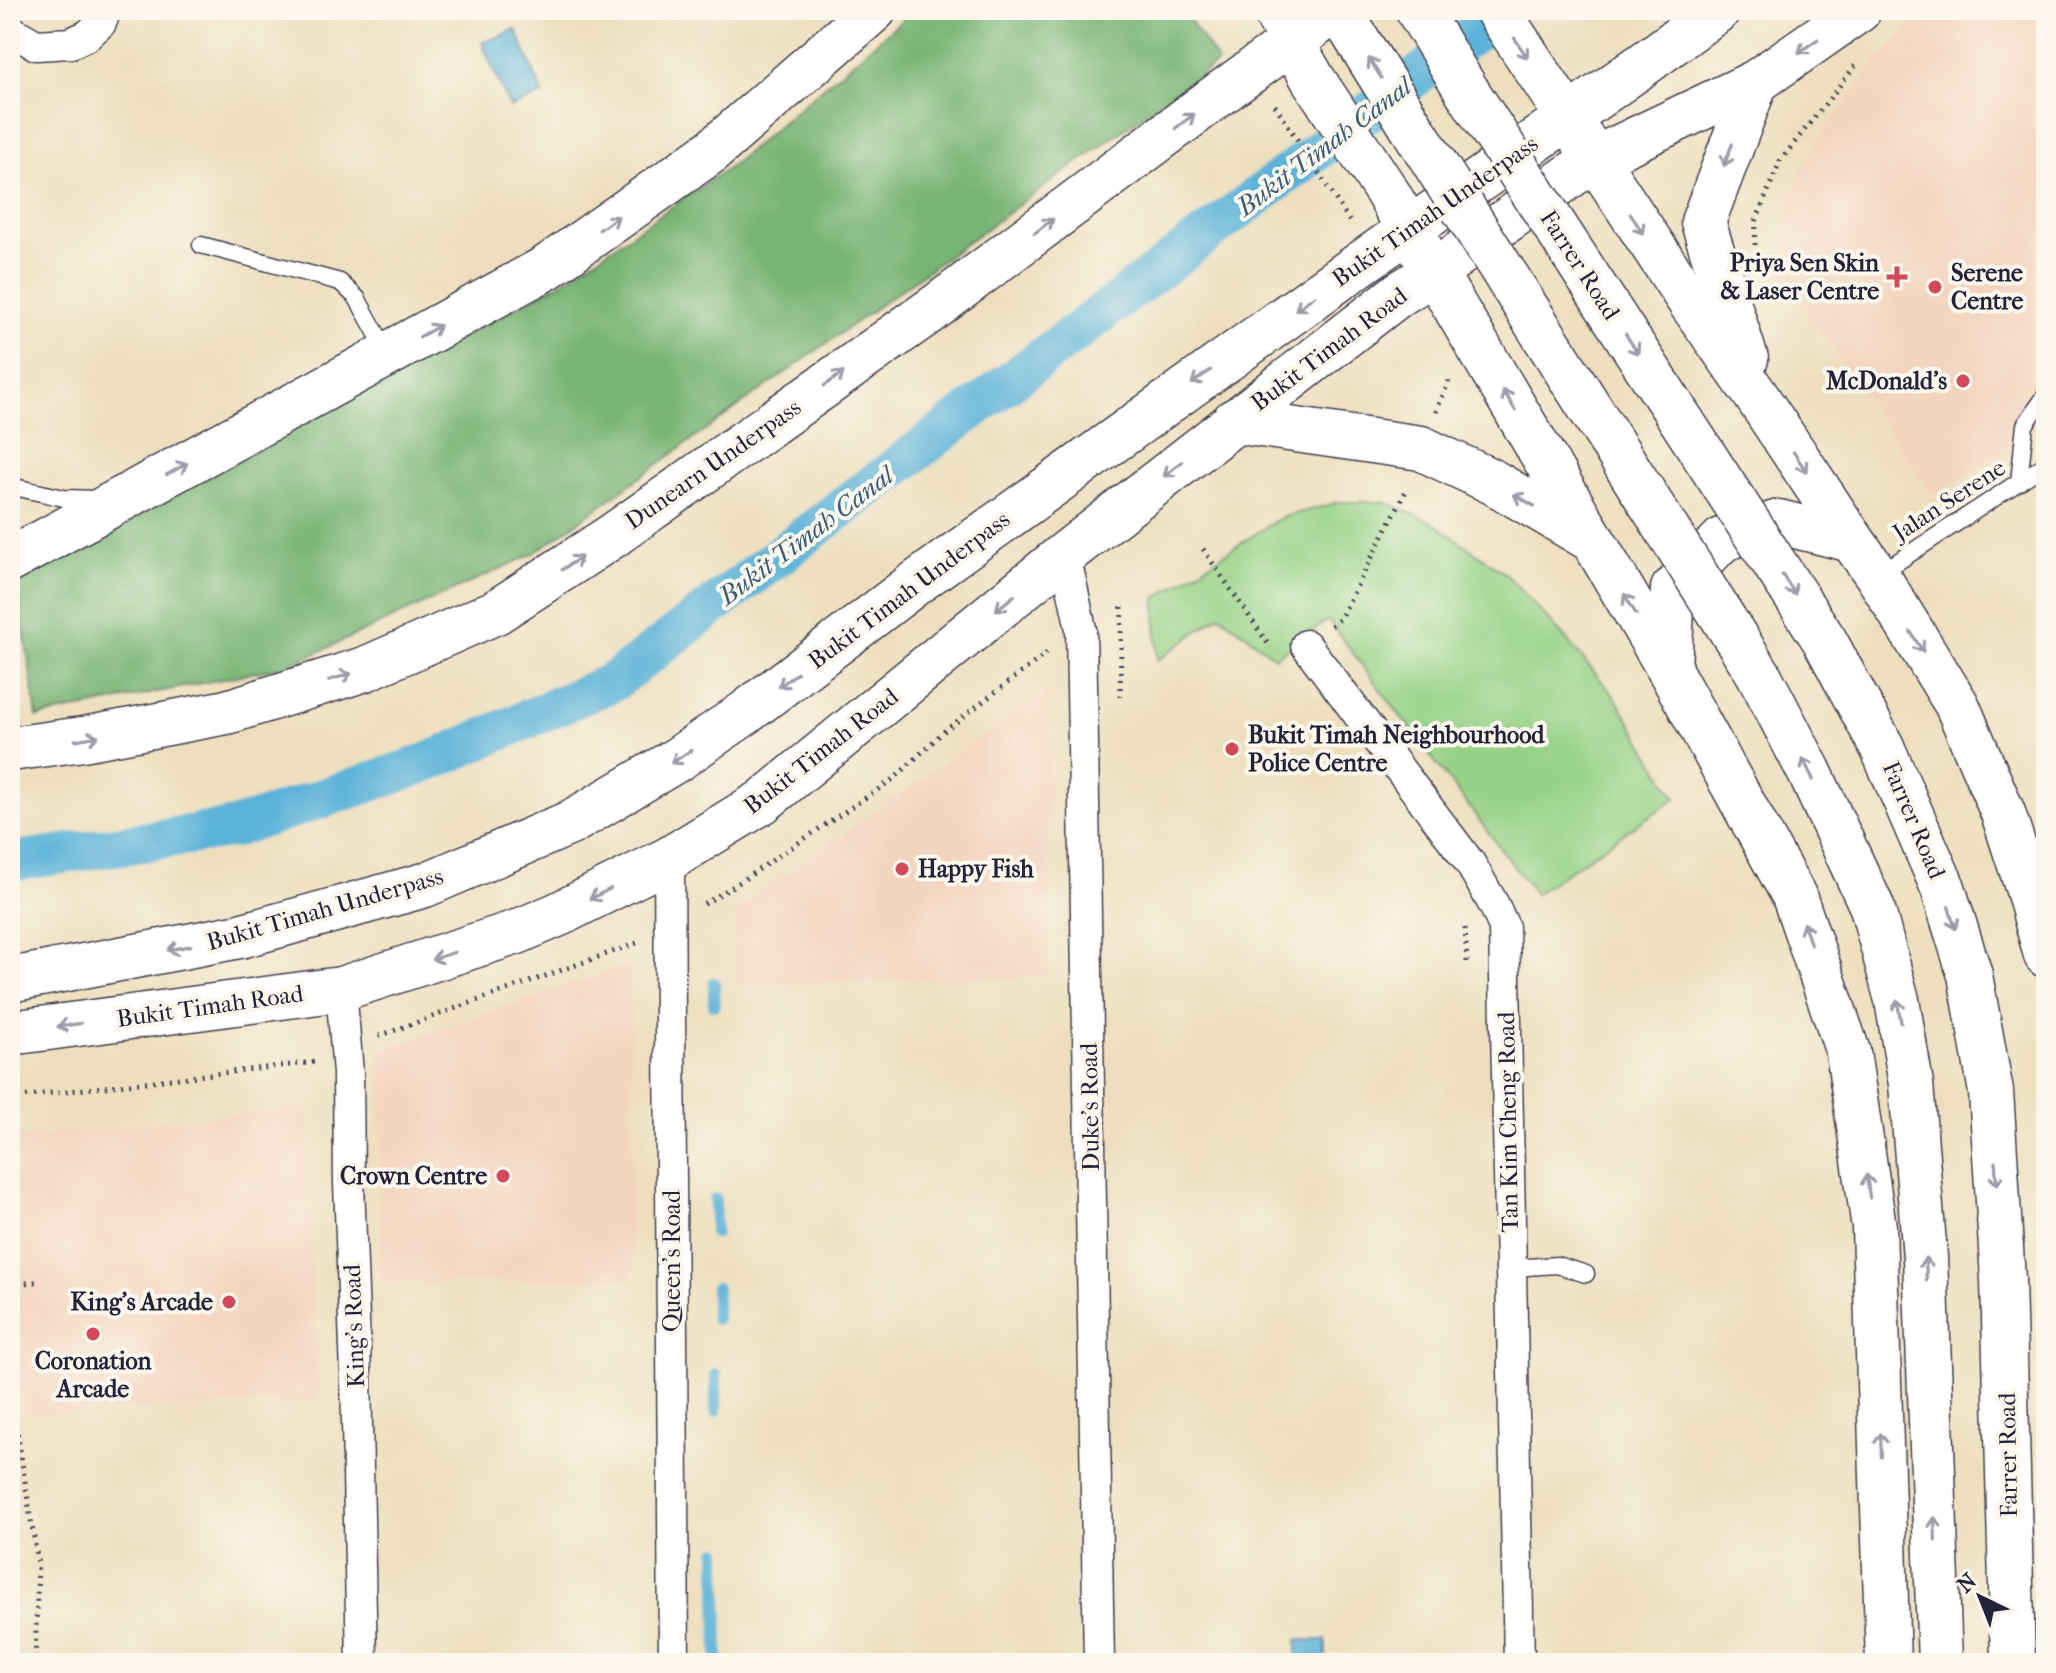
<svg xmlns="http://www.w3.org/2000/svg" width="2056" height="1673" viewBox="0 0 2056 1673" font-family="'IM FELL French Canon',serif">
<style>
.built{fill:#f3d4be}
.green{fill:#96d287;stroke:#5c7a61;stroke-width:2}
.forest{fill:#78b474;stroke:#4d6b58;stroke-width:2}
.water{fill:#5cb2d8;stroke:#3f6a8a;stroke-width:2}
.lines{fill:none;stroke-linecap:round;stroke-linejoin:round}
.stream{stroke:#5cb2d8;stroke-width:12}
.canal{stroke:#5cb2d8;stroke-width:40}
.lane-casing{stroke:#403e4f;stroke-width:19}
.street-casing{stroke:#403e4f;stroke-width:33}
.highway-casing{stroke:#403e4f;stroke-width:47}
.path{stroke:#403e4f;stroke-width:5;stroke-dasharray:2 6;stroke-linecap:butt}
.lane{stroke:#fff;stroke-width:16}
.street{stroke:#fff;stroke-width:30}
.highway{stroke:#fff;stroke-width:44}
.highway-bridge-casing{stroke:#403e4f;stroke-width:47;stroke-linecap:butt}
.highway-bridge{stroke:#fff;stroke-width:44}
.oneway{stroke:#9c9ca7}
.poi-dot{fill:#d1495b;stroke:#fbf7ec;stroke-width:3}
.labels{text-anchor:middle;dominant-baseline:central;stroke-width:8;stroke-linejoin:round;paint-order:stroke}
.street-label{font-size:24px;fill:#22223b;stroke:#fbf7ec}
.poi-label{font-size:24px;font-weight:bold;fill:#22223b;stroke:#fbf7ec;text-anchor:end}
.water-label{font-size:26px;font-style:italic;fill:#395c7a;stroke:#fbf7ec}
</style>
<rect width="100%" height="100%" fill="#fbf7ec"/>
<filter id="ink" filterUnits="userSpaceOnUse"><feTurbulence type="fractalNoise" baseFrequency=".0125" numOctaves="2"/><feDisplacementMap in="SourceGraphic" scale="16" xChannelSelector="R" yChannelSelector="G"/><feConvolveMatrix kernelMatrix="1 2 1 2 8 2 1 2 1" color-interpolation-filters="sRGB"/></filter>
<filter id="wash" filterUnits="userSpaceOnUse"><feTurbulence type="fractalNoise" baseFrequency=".006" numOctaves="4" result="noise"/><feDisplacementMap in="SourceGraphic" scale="32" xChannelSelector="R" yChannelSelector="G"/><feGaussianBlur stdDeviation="1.8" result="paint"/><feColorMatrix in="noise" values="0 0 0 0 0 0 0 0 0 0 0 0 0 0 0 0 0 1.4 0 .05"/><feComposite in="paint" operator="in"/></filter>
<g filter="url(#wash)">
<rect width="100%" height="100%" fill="#eddfbe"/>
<g class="built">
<polygon points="1921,10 2046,10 2046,426 1933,496 1783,279 1781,241 1789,202 1804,165 1827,127 1877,61"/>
<polygon points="1049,689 1049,976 735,985 734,911"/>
<polygon points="631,964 633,1279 380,1284 380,1050"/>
<polygon points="305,1107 319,1401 23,1415 10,1319 10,1138"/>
</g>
<polygon class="green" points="1339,502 1385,502 1432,522 1507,575 1567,640 1615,697 1676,798 1535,894 1328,620 1275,657 1220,615 1157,661 1156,598 1280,518"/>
<polygon class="forest" points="914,10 1183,10 1218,62 533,554 290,665 37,717 17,582 561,283 731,166"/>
<g class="water">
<polygon points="516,29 543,94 510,108 482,43"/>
<rect x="1297" y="1640" width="29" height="23"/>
</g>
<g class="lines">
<g class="stream">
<polyline points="714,1005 714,983"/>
<polyline points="715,1199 715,1233"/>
<polyline points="716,1288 716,1319"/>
<polyline points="716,1411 716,1375"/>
<polyline points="717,1551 718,1663"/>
</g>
<polyline class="canal" points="10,862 234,828 424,764 613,682 835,513 1505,10"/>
</g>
</g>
<g filter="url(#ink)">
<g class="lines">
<defs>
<g id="lane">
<polyline points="201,245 340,282 357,298 387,352"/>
<polyline points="2019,482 2025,425 2046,395"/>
<polyline points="10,486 64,498 97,499"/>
<polyline points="1879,574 2046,464"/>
<polyline points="1511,1268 1557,1265 1586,1274"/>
</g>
<g id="street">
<polyline points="10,30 36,45 71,43 88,35 101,23 106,10"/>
<polyline points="1065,554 1081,629 1099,1663"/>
<polyline points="1306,645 1470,863 1494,905 1504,927 1519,1663"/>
<polyline points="669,859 674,1663"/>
<polyline points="341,989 348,1073 349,1183 356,1375 362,1663"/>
</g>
<g id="highway">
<polyline points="1274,10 1313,79 1387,192 1669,669 1794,896 1848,1052 1874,1227 1888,1663"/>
<polyline points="1339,10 1411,126"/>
<polyline points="1418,10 1467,91"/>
<polyline points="1497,10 1692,305 1757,397 1852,540 1877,575 1957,705 2003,813 2030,896 2046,955"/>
<polyline points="1746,359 1703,222 1756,82"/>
<polyline points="1234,421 1421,448 1493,482 1587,537"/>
<polyline points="10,560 546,268 712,151 874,10"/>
<polyline points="1669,669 1673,589 1723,539 1779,522 1852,540"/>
<polyline points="10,749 83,739 227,712 365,669 496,612 611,537 937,306 1221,93 1336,10"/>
<polyline points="10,980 240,936 425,885 570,823 678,759 745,713 913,585 1346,274 1644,64 1718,10"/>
<polyline points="10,1033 341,989 517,932 559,914 669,859 762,802 1065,554 1399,294 1434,272 1594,159 1756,82 1859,10"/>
</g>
</defs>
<use href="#lane" class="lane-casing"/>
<use href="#street" class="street-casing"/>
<use href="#highway" class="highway-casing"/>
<g class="path">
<polyline points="1275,105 1350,222"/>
<polyline points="1755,245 1756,221 1780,161 1856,65"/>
<polyline points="1436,412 1449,381"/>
<polyline points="1203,549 1271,648"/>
<polyline points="1331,626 1340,619 1407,489"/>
<polyline points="1120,697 1122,602"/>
<polyline points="704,904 740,882 895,778 943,732 1047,653"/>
<polyline points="1465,928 1467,962"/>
<polyline points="379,1036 637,943"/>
<polyline points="10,1098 315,1062"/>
<polyline points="10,1285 41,1281"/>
<polyline points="10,1386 38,1564 35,1663"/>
</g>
<use href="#lane" class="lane"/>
<use href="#street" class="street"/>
<use href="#highway" class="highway"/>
<defs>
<g id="highway-bridge">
<polyline points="1467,91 1825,641 1882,747 1943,888 1970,975 1991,1092 2003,1279 2013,1663"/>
<polyline points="1411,126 1758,673 1809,771 1872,907 1897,1000 1911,1084 1925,1257 1940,1663"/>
</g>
</defs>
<use href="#highway-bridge" class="highway-bridge-casing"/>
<use href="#highway-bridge" class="highway-bridge"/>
</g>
<defs><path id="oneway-shaft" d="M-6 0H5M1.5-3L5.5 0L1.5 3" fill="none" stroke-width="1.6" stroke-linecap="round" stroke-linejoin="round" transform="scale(2)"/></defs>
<g class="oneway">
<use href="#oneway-shaft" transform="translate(1808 46) rotate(145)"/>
<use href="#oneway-shaft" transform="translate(1521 48) rotate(57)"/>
<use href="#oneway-shaft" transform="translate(1375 68) rotate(-122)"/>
<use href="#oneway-shaft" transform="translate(1185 121) rotate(-37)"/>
<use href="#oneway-shaft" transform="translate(1728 155) rotate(111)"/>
<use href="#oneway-shaft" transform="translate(609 223) rotate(-35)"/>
<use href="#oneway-shaft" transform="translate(1637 224) rotate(56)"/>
<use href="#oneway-shaft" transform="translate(1044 226) rotate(-37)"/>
<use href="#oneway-shaft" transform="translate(1305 303) rotate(144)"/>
<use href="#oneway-shaft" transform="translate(430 331) rotate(-29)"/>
<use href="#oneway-shaft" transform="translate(1632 344) rotate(57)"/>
<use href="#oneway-shaft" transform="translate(1201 377) rotate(144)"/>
<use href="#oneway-shaft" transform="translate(834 379) rotate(-35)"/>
<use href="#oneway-shaft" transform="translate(1509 400) rotate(-121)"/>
<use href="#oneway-shaft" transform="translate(1800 462) rotate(57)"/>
<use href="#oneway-shaft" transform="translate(177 469) rotate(-29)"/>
<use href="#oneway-shaft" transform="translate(1173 469) rotate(142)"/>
<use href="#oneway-shaft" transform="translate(1524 500) rotate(-150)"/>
<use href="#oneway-shaft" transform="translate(572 563) rotate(-33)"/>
<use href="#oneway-shaft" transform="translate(1789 585) rotate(57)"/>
<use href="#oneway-shaft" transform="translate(1005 603) rotate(141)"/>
<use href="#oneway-shaft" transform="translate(1630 604) rotate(-121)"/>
<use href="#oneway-shaft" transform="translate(1917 642) rotate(58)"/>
<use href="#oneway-shaft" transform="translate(340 677) rotate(-17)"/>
<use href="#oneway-shaft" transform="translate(788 680) rotate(143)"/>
<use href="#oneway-shaft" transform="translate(87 738) rotate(-10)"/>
<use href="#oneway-shaft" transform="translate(681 757) rotate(147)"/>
<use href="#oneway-shaft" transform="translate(1808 769) rotate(-116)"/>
<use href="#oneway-shaft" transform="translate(600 894) rotate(153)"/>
<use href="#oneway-shaft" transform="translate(1952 918) rotate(73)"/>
<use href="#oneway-shaft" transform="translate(1807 934) rotate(-109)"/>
<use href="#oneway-shaft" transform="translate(179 948) rotate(169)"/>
<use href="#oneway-shaft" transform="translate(443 956) rotate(162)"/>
<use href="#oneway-shaft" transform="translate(1899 1011) rotate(-100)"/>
<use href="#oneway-shaft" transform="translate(69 1025) rotate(172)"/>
<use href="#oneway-shaft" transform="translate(1996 1174) rotate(86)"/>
<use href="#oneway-shaft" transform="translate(1868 1186) rotate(-98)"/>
<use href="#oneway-shaft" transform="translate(1926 1269) rotate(-92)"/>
<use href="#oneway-shaft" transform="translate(1881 1445) rotate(-92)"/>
<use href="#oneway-shaft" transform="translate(1935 1529) rotate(-92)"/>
</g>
</g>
<g class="poi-dot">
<path d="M1893 265h8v8h8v8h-8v8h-8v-8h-8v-8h8z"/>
<circle cx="1935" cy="287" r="8"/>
<circle cx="1963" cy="381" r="8"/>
<circle cx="1232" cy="749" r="8"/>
<circle cx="902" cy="869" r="8"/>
<circle cx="503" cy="1176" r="8"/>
<circle cx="229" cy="1302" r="8"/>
<circle cx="93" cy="1334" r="8"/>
</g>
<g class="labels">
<g class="street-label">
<text transform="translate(1435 211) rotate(-35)">Bukit Timah Underpass</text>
<text transform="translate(1580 265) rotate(57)">Farrer Road</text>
<text transform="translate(1329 349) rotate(-37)">Bukit Timah Road</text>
<text transform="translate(713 464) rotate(-35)">Dunearn Underpass</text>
<text transform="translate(1949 500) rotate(-33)">Jalan Serene</text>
<text transform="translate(909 590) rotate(-37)">Bukit Timah Underpass</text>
<text transform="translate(821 751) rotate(-38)">Bukit Timah Road</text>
<text transform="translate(1914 820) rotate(67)">Farrer Road</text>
<text transform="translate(325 909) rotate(-16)">Bukit Timah Underpass</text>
<text transform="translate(210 1006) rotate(-8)">Bukit Timah Road</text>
<text transform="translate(1090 1107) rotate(-91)">Duke's Road</text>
<text transform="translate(1508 1122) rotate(-91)">Tan Kim Cheng Road</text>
<text transform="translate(672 1261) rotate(-90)">Queen's Road</text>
<text transform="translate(354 1326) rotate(-92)">King's Road</text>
<text transform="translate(2008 1455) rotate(-91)">Farrer Road</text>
</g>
<g class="poi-label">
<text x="1879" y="263">Priya Sen Skin<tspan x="1879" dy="28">&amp; Laser Centre</tspan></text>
<text x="1951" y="273" text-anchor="start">Serene<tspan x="1951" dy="28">Centre</tspan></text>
<text x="1947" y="381">McDonald's</text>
<text x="1248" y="735" text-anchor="start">Bukit Timah Neighbourhood<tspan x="1248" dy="28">Police Centre</tspan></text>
<text x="918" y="869" text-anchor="start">Happy Fish</text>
<text x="487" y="1176">Crown Centre</text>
<text x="213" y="1302">King's Arcade</text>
<text x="93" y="1361" text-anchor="middle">Coronation<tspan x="93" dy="28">Arcade</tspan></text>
</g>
<g class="water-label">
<text transform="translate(1324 147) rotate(-37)">Bukit Timah Canal</text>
<text transform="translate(806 536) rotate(-37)">Bukit Timah Canal</text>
</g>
</g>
<rect width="2056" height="1673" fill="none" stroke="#fbf7ec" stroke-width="40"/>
<g transform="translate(1980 1597) rotate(317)" stroke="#fbf7ec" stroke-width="6" paint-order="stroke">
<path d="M0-6L14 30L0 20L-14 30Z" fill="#22223b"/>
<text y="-12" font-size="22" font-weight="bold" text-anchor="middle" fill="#22223b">N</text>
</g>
</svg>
